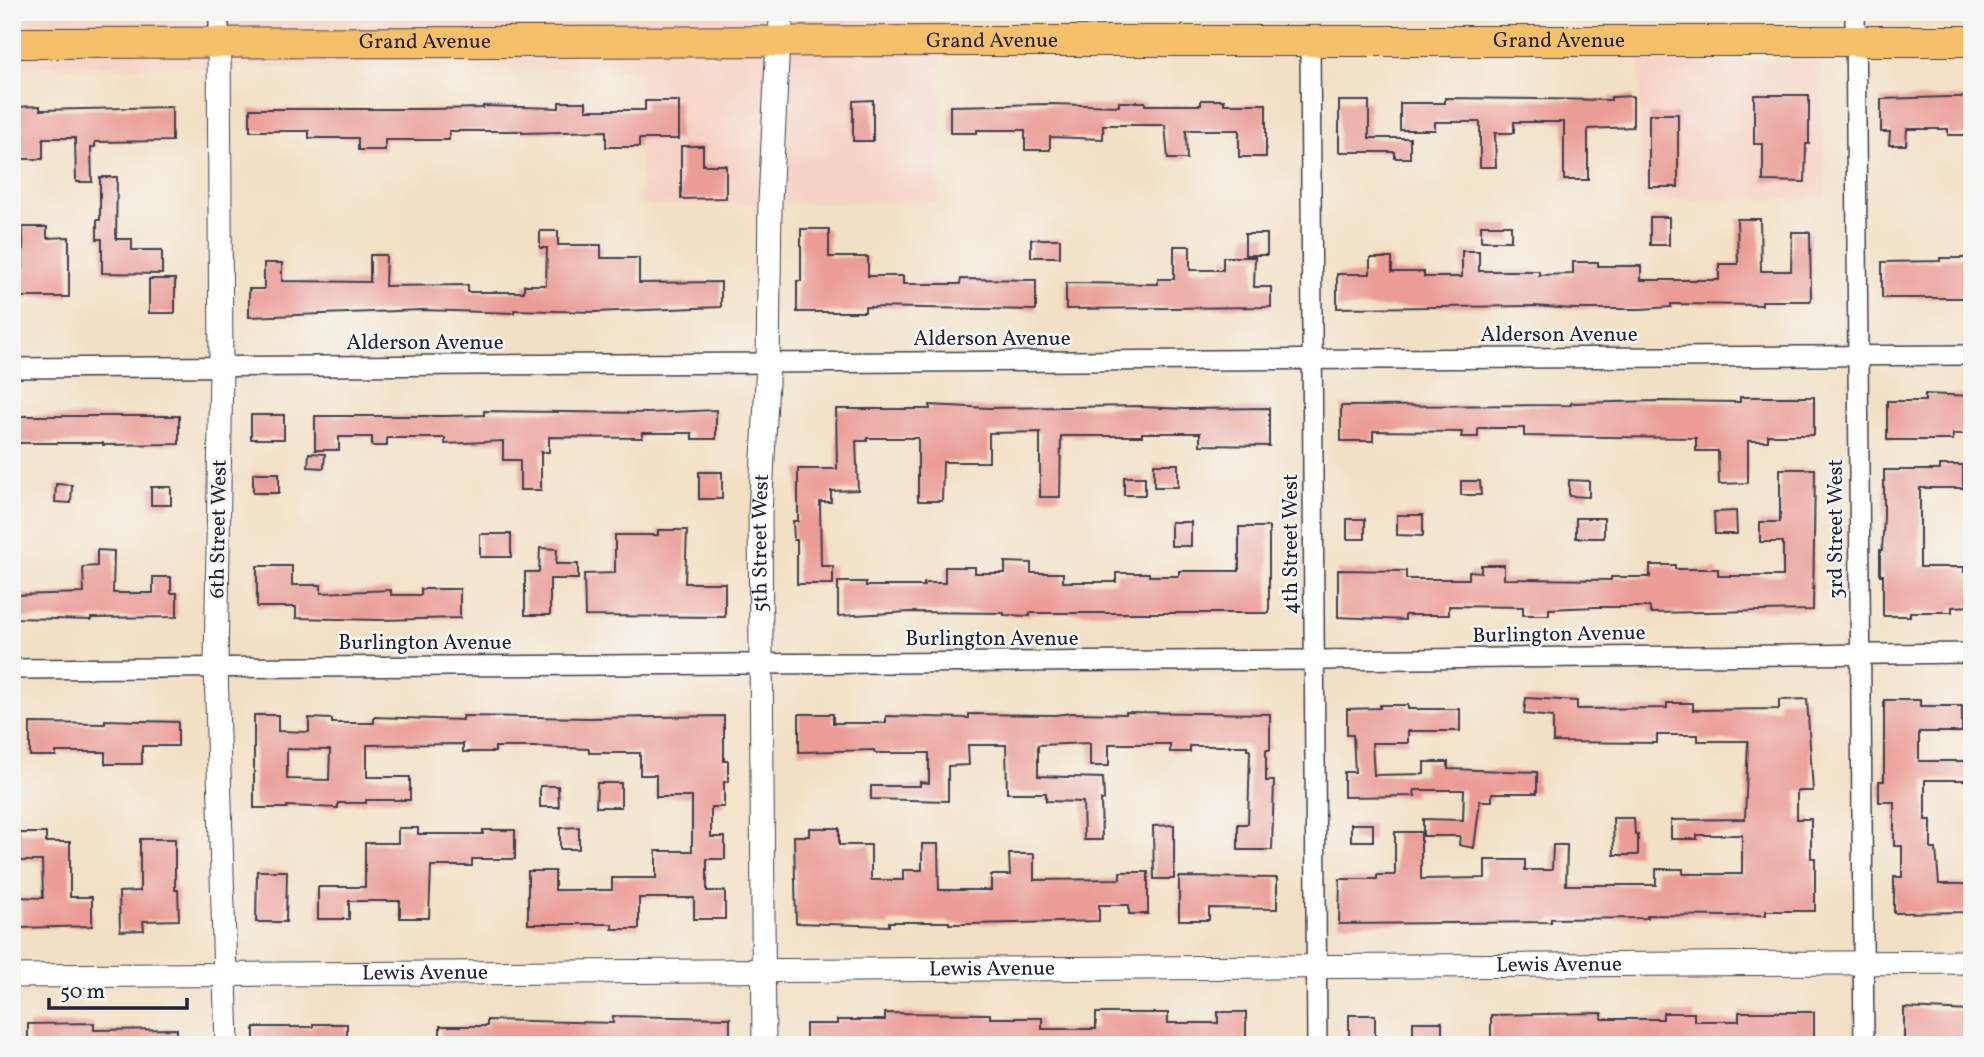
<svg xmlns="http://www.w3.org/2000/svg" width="1984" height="1057" viewBox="0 0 1984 1057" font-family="Vollkorn,serif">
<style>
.built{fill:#f6d2c4}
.building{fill:#ea9c95;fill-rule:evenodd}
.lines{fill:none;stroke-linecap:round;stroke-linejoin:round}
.minor-casing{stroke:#413e50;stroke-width:22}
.tertiary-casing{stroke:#413e50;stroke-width:25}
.primary-casing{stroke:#413e50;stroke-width:32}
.minor{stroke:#fff;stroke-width:19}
.tertiary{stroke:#fff;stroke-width:23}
.primary{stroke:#f6c06b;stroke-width:30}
.labels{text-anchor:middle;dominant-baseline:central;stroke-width:5;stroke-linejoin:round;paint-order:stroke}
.street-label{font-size:21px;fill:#22223b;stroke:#f6f6f2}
</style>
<rect width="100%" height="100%" fill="#f6f6f2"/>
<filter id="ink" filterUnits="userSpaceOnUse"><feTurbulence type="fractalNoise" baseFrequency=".0143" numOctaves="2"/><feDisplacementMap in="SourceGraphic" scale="14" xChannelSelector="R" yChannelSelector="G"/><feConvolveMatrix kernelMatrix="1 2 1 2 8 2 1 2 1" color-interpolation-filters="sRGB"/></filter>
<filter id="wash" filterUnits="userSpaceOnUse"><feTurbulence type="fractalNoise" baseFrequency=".00686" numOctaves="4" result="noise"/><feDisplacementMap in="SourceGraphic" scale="28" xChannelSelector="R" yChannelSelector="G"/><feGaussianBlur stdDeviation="1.57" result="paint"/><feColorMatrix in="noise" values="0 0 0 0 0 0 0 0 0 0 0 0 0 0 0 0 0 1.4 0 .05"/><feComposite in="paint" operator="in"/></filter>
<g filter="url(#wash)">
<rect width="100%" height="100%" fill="#f2e0c4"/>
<g class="built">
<polygon points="12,12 940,12 940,202 640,205 640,69 12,66"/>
<polygon points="1639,60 1821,62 1826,199 1640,200"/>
</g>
<g id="blocks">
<g class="building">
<polygon points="1754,95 1809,95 1809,144 1806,144 1805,182 1763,181 1763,144 1754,144"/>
<polygon points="1633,96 1633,127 1588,129 1588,180 1564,180 1564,122 1514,122 1514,133 1495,133 1496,167 1480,167 1480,122 1435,122 1435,130 1400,130 1400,103 1445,103 1445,98 1611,100 1611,97"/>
<polygon points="1948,97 1972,97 1972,135 1948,135 1948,129 1907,129 1906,145 1889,145 1890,132 1881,132 1881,99"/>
<polygon points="873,100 873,141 853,141 853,101"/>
<polygon points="1201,100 1224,100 1224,104 1266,104 1266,157 1239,157 1239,130 1186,130 1187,159 1168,159 1165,125 1103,125 1103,139 1050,137 1050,150 1025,150 1025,130 977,130 977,133 950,133 950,106 1050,104 1119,106 1119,102 1145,102 1145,105 1201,105"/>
<polygon points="645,101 679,101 679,139 639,139 639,147 606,147 606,131 522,133 522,131 449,131 449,140 385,140 385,150 358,150 358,138 309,138 309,131 250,131 250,109 434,109 483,108 483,106 559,108 559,102 586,102 586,110 645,110"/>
<polygon points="1339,101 1369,101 1369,138 1410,138 1410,158 1395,158 1395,152 1339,152"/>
<polygon points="40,106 40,110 172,107 172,141 95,142 95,147 91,147 92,182 76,182 75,138 43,138 43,159 20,159 19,135 13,135 12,107"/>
<rect x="1649" y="114" width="29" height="73"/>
<polygon points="681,146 703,146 703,165 726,165 726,198 681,199"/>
<polygon points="100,177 117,177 116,239 132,239 132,250 162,250 162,274 102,273 102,239 97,239 97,220 100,220"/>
<rect x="1650" y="217" width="19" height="28"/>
<polygon points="1737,219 1760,219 1761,271 1791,271 1792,232 1810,232 1811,301 1762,301 1762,305 1671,304 1671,307 1641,309 1573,309 1535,306 1337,308 1337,274 1370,274 1370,258 1392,258 1392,272 1424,272 1424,277 1462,277 1462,251 1479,251 1479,271 1539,271 1539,275 1573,274 1573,262 1598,262 1598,266 1641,266 1641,280 1719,280 1719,264 1738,264"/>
<rect x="1481" y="225" width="30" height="16"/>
<polygon points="23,227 47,227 47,238 69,237 69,297 12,297 12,268 23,268"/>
<polygon points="801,229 829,229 829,257 868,257 868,276 903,276 903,284 960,284 961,279 1036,280 1036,310 865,307 865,312 797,312 797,281 801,281"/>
<polygon points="540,231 558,231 558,245 601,245 601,258 639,258 639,283 721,282 721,307 594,312 514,310 514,313 422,310 249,317 249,289 264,289 264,263 282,263 282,281 370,282 370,255 386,255 385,286 468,285 468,292 524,292 524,285 546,285 547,248 540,248"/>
<rect x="1245" y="234" width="22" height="21"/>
<rect x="1031" y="239" width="29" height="18"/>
<polygon points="1174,246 1190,246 1190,270 1223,270 1223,257 1255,257 1254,287 1271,287 1271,307 1066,309 1066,283 1158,284 1158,279 1174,279"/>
<polygon points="1940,258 1972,258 1972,298 1882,298 1882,262 1940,261"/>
<rect x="149" y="279" width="26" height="34"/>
<polygon points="1925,394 1972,396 1972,434 1953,434 1953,440 1887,440 1887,401 1925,401"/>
<polygon points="1740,397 1814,397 1814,435 1768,435 1768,441 1748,441 1748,483 1719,484 1718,451 1696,451 1696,438 1524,436 1524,428 1478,428 1478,437 1461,437 1462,432 1373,431 1373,441 1341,441 1341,406 1571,405 1571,403 1658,401 1740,402"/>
<polygon points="930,405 989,408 1142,406 1142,407 1185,409 1269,408 1269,446 1200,445 1200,433 1142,433 1142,436 1061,436 1060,497 1040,497 1040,432 989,433 989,462 943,462 942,501 918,501 918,438 867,438 867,441 856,441 858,490 831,491 831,502 820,502 821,566 833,566 833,584 797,584 797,540 794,540 793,521 798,521 798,469 837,469 836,409 930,409"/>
<polygon points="716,410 716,439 692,439 692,433 642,433 642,438 549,437 549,452 541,452 541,490 520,490 520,460 503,460 503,441 445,444 445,438 387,438 387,446 372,446 372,437 339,437 339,450 315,450 315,416 445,416 484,415 484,411 649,413"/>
<rect x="251" y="415" width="33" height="24"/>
<polygon points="18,416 179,416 179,444 103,445 103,443 18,443"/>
<polygon points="309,453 325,454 324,468 308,467"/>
<rect x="1154" y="464" width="24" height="23"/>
<polygon points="1940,465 1963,465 1963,488 1920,488 1920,567 1964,567 1964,572 1972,572 1972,606 1952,607 1952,612 1910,612 1910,616 1883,616 1883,575 1880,575 1880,550 1882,550 1884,517 1884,470 1940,470"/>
<polygon points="1780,469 1815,469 1813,610 1650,613 1650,607 1596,607 1549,609 1549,615 1523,615 1523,607 1449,606 1449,615 1405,615 1405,620 1338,617 1338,570 1406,571 1406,579 1469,579 1469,571 1481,572 1481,565 1504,565 1504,579 1611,580 1611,577 1650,577 1650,565 1675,565 1675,569 1718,569 1718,576 1783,576 1783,542 1760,542 1760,522 1780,522"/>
<rect x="699" y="472" width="23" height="27"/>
<rect x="253" y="473" width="26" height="20"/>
<rect x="1124" y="477" width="21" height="18"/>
<polygon points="1569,480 1589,481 1589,497 1569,496"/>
<polygon points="1461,481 1480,481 1481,495 1461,495"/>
<polygon points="56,484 72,485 71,503 55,502"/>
<rect x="151" y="487" width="20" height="18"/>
<polygon points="1736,511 1737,534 1715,534 1714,512"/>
<polygon points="1397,515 1423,515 1423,536 1397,535"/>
<rect x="1576" y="518" width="28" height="20"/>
<rect x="1347" y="519" width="18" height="20"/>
<rect x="1171" y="522" width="20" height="24"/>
<polygon points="1239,527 1269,527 1269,613 1030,613 1030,616 1004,615 1004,613 910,612 838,616 838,582 866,582 866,586 924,586 924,583 945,583 945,567 975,567 975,573 1005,573 1005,562 1031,563 1031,573 1063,573 1063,582 1116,582 1116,573 1149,573 1149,576 1179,576 1179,571 1239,571"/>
<polygon points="658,530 687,530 685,583 725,583 725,617 585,616 584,574 615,573 615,535 658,535"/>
<rect x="480" y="534" width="31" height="23"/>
<polygon points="540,548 557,549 556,564 578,564 578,579 550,579 550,615 525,615 525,572 539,572"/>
<polygon points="97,550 114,551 113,593 153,593 153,577 171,577 171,593 177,593 177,617 91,618 91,620 16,618 16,595 84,593 83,567 97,566"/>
<polygon points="257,566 292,566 292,585 321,585 321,593 391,590 391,595 421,595 421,589 460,589 460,618 379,620 296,618 296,607 257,607"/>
<polygon points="1526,698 1577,701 1577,709 1667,708 1667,703 1693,703 1693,710 1779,709 1779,700 1807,699 1813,791 1797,791 1797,819 1811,819 1811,858 1815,858 1815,911 1766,911 1766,915 1729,916 1647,915 1647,918 1551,919 1551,922 1339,924 1340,879 1377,879 1377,875 1395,875 1395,832 1421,832 1421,879 1485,878 1485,860 1525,860 1525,870 1552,870 1553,845 1567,845 1566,885 1656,885 1656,869 1683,869 1683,874 1742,874 1742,835 1697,835 1697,839 1671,839 1671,820 1745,819 1748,741 1698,741 1698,735 1657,735 1657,743 1553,742 1553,717 1524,714"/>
<polygon points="1884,700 1920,700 1920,706 1962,706 1962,732 1919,732 1919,761 1972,761 1972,780 1925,780 1925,820 1931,820 1931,849 1936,849 1939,884 1972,884 1972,912 1894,913 1894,877 1902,877 1902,846 1894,846 1894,802 1879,802 1879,781 1884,781"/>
<polygon points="1380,705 1408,705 1408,709 1460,709 1460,731 1408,731 1408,743 1372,743 1374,775 1424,774 1424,762 1448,762 1448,769 1537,772 1537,793 1492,793 1492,801 1480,801 1474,848 1459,845 1460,836 1423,836 1423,819 1463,820 1464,790 1414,790 1415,796 1344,797 1344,772 1355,772 1353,735 1347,735 1347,709 1380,708"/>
<polygon points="1126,712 1270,714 1270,750 1266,750 1266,781 1274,781 1272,850 1238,850 1238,824 1248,824 1250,750 1247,750 1247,746 1190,746 1190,752 1170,752 1170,744 1109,744 1109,766 1090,766 1090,743 1038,745 1038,776 1103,778 1104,800 1101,800 1102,840 1084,840 1083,802 1046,801 1046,793 1007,793 1006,745 968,745 969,765 948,766 948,801 871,799 871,786 920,786 920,782 929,783 929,753 875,753 874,750 799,752 799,714 833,714 833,723 886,723 886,716 969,718 969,714 1055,715 1072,713 1126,714"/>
<path d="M 254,715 L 278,715 L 278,731 L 309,732 L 309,718 L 332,719 L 332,723 L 374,723 L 374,717 L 463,720 L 463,716 L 589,718 L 724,716 L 724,761 L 728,761 L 728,782 L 724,782 L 724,807 L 711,807 L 711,837 L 725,837 L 725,859 L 707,859 L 707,891 L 725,891 L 725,919 L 694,919 L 694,898 L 639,898 L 639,929 L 612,929 L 612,924 L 528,924 L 528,871 L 555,871 L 555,890 L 612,890 L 612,878 L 656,878 L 656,851 L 692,851 L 692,797 L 656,797 L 656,775 L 640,775 L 640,753 L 589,753 L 589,749 L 542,747 L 495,747 L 495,752 L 463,752 L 463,744 L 367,745 L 367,777 L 410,777 L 410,800 L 366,800 L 366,803 L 338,803 L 338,808 L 287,806 L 287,808 L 254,808 ZM 287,749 L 330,750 L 329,780 L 287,779 Z"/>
<polygon points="105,720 178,722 178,746 142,746 142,764 105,764 105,752 56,752 56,756 30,756 30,723 105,724"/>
<polygon points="597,783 621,783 621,807 596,807"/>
<polygon points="540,786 558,786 559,807 540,807"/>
<polygon points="1613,818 1634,818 1635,835 1638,835 1638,855 1614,855"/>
<rect x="1351" y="824" width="22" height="17"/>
<polygon points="1174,825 1174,879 1154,879 1153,826"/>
<polygon points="579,827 579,849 560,849 560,828"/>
<polygon points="398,828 418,828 418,834 483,834 483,830 515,830 515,859 472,859 472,866 431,866 429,918 400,918 400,901 349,901 349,919 318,919 318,887 365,887 365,843 398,843"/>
<polygon points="809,828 839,828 839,845 871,845 871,880 903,880 903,870 922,870 922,844 938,844 939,890 991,890 991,875 1010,875 1009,854 1034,854 1034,880 1120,879 1120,872 1148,872 1148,914 1129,914 1129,905 1099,905 1099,921 971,924 949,924 949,922 889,922 889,926 796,923 794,836 809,836"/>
<polygon points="20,833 46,833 46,842 70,842 70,897 92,897 92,926 21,928 21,897 43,898 42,861 20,861"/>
<polygon points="140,839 175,839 175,890 178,890 179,920 143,921 144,930 120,931 119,892 140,891"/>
<polygon points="257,871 287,871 286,922 256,922"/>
<polygon points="1179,877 1277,878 1277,909 1209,908 1209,920 1179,920"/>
<polygon points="1904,1008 1972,1011 1972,1045 1904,1045"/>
<polygon points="1218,1012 1246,1012 1246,1045 806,1045 806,1024 837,1024 837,1020 885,1020 885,1013 990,1014 990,1018 1042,1018 1042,1029 1096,1029 1096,1013 1168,1013 1168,1023 1218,1023"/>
<polygon points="1739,1012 1814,1012 1814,1045 1491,1045 1491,1015 1602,1013 1602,1019 1663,1019 1663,1013 1694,1013 1694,1021 1739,1021"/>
<rect x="1349" y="1015" width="26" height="30"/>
<polygon points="613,1016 730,1018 730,1045 440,1045 440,1026 487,1026 487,1020 613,1023"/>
<rect x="1413" y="1022" width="29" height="23"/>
<polygon points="94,1023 94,1030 177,1029 177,1045 28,1045 28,1024"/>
<polygon points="313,1024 347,1024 347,1045 254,1045 254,1027 313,1027"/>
</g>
</g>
</g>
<g filter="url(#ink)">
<use href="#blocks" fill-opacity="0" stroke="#413e50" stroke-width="2"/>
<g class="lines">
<defs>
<g id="minor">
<polyline points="219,12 219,42"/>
<polyline points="1855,12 1864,1045"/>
<polyline points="1310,42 1317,1045"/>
<polyline points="12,368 1972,355"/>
<polyline points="12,669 1315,660 1972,653"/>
</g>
<g id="tertiary">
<polyline points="219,42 221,367 216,667 227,1045"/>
<path id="s1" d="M 12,976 L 1972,962"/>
<path id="s2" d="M 764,1045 L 760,514 L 768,363 L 770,202 L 778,40 L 783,12"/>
</g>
<g id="primary">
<path id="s3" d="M 12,43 C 665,41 1319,40 1972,41"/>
</g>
</defs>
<use href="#minor" class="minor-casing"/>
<use href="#tertiary" class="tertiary-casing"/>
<use href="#primary" class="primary-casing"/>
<use href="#minor" class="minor"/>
<use href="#tertiary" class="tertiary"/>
<use href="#primary" class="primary"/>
</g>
</g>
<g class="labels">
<g class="street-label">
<text stroke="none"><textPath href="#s3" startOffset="980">Grand Avenue</textPath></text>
<text stroke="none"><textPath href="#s3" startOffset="413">Grand Avenue</textPath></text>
<text stroke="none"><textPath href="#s3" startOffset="1547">Grand Avenue</textPath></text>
<text x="1559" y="335">Alderson Avenue</text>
<text x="992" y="339">Alderson Avenue</text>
<text x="425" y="343">Alderson Avenue</text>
<text transform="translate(219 529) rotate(-89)">6th Street West</text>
<text transform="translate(1836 529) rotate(-90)">3rd Street West</text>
<text stroke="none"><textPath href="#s2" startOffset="502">5th Street West</textPath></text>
<text transform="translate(1291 544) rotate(-90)">4th Street West</text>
<text transform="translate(1559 635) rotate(-1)">Burlington Avenue</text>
<text x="992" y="639">Burlington Avenue</text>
<text x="425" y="643">Burlington Avenue</text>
<text stroke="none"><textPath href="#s1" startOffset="1547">Lewis Avenue</textPath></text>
<text stroke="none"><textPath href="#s1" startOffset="980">Lewis Avenue</textPath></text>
<text stroke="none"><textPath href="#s1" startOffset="413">Lewis Avenue</textPath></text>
</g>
</g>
<rect width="1984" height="1057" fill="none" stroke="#f6f6f2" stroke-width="42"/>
<path d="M49 998v10h138v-10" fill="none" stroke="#22223b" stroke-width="3.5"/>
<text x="60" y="998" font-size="21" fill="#22223b" stroke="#f6f6f2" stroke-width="5" paint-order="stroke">50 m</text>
</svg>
